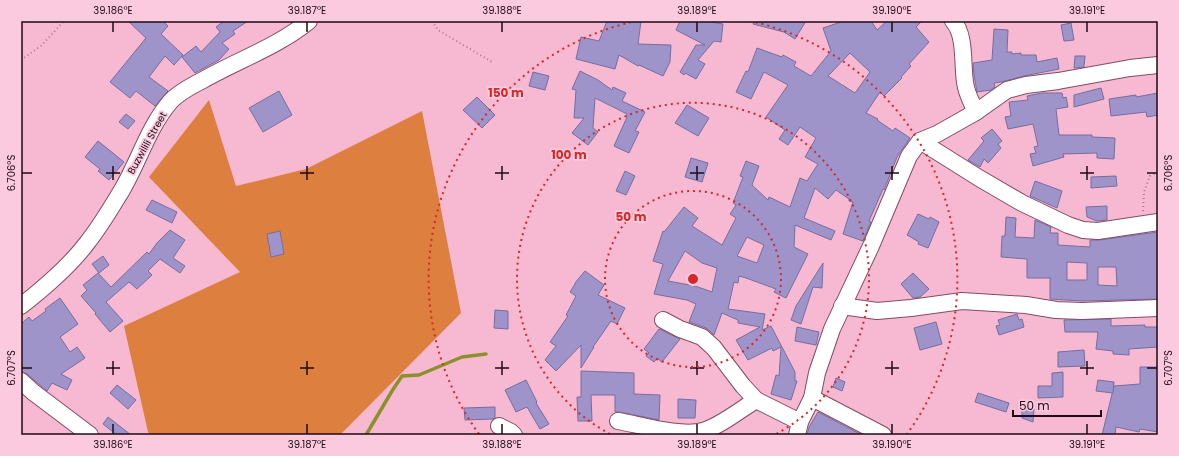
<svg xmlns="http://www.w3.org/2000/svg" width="1179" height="456" viewBox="0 0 1179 456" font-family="Poppins,sans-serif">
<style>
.green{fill:#dd7f3e}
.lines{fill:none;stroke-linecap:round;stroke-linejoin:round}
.stream{stroke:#8b902b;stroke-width:3.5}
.building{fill:#9e94ca;stroke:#766d9f;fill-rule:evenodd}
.minor-casing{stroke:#824c64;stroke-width:18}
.path{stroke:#ab7a8f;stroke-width:2;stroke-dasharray:1 3;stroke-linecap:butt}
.minor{stroke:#fff;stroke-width:16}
.ticks{fill:none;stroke:#1f0a14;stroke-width:1.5}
.ring{fill:none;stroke:#d62828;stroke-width:2;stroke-dasharray:2 4}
.labels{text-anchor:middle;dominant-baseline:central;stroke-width:3.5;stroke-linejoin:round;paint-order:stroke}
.street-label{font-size:10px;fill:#1f0a14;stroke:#fccade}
.centre{fill:#d62828;stroke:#fccade;stroke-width:2}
.ring-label{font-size:12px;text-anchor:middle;font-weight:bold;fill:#d62828;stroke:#fccade;stroke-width:3.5;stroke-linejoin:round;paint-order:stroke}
.neatline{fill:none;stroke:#1f0a14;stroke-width:1.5}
.ticks-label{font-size:10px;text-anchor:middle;fill:#1f0a14}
</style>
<rect width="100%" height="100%" fill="#f7b8d2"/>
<polygon class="green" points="209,100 236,186 306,169 422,111 461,313 340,435 151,435 148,432 124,326 240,272 149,177"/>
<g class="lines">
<polyline class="stream" points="366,435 392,391 402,376 419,375 462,357 486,354"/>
</g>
<g class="building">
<polygon points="128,21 163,21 168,26 161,34 183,55 174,65 165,56 149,77 168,91 155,106 136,91 130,98 110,82 146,38"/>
<polygon points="224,21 248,21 233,31 235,34 222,43 229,49 219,60 195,73 182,57 196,46 201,52 220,32 216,27"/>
<polygon points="607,21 641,21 638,44 671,45 670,62 663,76 639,65 638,66 619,55 615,69 576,59 581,37 599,41"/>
<polygon points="680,21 705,21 723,24 721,42 714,41 698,60 705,64 696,79 685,73 684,75 680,72 696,45 705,45 676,30"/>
<polygon points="754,21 806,21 795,39 784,32 753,24"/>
<path d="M 844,21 L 871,21 L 877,30 L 887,21 L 922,21 L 916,27 L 929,42 L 909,64 L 911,66 L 901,77 L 902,78 L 884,96 L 880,92 L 866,113 L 878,119 L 877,120 L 893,131 L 895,128 L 910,138 L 897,157 L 884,190 L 883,189 L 869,221 L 871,222 L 863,241 L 843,234 L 853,202 L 849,201 L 849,199 L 836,190 L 828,199 L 815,188 L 804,218 L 835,231 L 831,240 L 795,225 L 794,247 L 808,254 L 786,298 L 774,292 L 776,289 L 746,278 L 739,276 L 738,283 L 734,282 L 728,309 L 765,314 L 762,330 L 771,326 L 795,372 L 795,381 L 797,381 L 791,400 L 771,394 L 776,375 L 779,376 L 781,347 L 773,351 L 772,348 L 748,360 L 736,340 L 760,327 L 738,323 L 738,320 L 722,313 L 714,335 L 706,328 L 689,322 L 696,304 L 687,300 L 654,294 L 663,264 L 653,261 L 663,231 L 664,232 L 684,207 L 698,218 L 692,226 L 722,245 L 736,218 L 730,214 L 736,205 L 733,203 L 743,177 L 740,176 L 746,161 L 759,166 L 752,185 L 768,200 L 769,197 L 790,207 L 800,178 L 807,181 L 818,164 L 805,157 L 816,138 L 800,127 L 788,145 L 779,139 L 785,130 L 766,117 L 788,85 L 764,72 L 751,99 L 736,92 L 746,71 L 748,72 L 757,48 L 782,57 L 783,55 L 796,62 L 794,66 L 811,76 L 831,51 L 823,28 ZM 850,53 L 870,72 L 855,93 L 828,76 ZM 747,237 L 764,245 L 757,263 L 737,256 ZM 685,251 L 702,263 L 717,268 L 712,292 L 695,286 L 668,281 Z"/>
<polygon points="1071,23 1074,40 1064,41 1061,25"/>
<polygon points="994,29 1008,30 1007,52 1012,52 1012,54 1021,53 1021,55 1036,55 1037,62 1057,58 1059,69 1024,76 1001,82 994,83 995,87 991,90 977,92 974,75 973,63 992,60"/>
<polygon points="1075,56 1085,56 1084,67 1074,68"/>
<polygon points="580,71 598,80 612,90 613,87 626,93 622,101 645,112 635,131 639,132 629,153 614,146 627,117 626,117 627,114 595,98 593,128 598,132 588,145 572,133 584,118 574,118 576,90 572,89"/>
<polygon points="533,72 549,76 545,90 529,86"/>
<polygon points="1101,88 1104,99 1074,107 1074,95"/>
<polygon points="279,91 292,115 263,132 249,108"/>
<polygon points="1042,93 1062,93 1063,98 1066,97 1068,107 1056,109 1059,135 1092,135 1092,137 1115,138 1114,159 1097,158 1097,153 1063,154 1064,157 1033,166 1030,154 1036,153 1034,147 1038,146 1033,124 1008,129 1005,117 1011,116 1009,102 1028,100 1027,96"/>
<polygon points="1158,93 1158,115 1147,117 1146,112 1111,116 1109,99 1136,95 1136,97"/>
<polygon points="477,97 495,115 482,128 463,110"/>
<polygon points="687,105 709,118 698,136 675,123"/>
<polygon points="126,114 135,121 128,129 119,122"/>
<polygon points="992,129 1002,141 998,144 1001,148 988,163 984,159 980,167 968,160 984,141 981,138"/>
<polygon points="98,141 124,162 109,180 98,171 100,169 85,157"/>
<polygon points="691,158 708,163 702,182 685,177"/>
<polygon points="625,171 635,176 626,195 616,191"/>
<polygon points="1116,176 1117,186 1091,188 1091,177"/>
<polygon points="1035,181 1062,191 1057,208 1030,196"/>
<polygon points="152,200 177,212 172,223 146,210"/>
<polygon points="1107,206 1107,220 1097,221 1087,217 1086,207"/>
<polygon points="918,214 929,219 930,217 939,222 928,248 918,244 919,242 907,235"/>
<path d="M 1006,217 L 1016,218 L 1015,237 L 1034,238 L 1035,220 L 1051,227 L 1050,233 L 1058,233 L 1058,245 L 1090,247 L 1090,240 L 1099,240 L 1158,232 L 1158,299 L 1082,301 L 1050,299 L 1050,278 L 1027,278 L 1027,259 L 1001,257 L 1002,236 L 1005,236 ZM 1067,262 L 1087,263 L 1087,280 L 1067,280 ZM 1098,267 L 1116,267 L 1117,286 L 1098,285 Z"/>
<polygon points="170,230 185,240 173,258 185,266 180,273 160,259 148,271 152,275 137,289 129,282 106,302 123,321 110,332 95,314 96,313 81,296 87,290 83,285 98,273 111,287 147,252 149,254 157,243"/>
<polygon points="280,231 284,254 271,257 267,234"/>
<polygon points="103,256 109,265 99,273 92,264"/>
<polygon points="823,263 822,288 813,287 801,324 791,320 796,306"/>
<polygon points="585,271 604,285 598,295 625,308 617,324 611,321 593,347 594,347 581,368 581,345 556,371 545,360 556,346 550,342 568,316 566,315 576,296 570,292 575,284 575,283"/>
<polygon points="913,273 929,289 920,297 913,298 901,284"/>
<polygon points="60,298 78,324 60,337 70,352 77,347 85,358 61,374 72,380 67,390 52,383 47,391 27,374 21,372 21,324 29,317 32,321 46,311 45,309"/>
<polygon points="495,310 508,311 508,329 494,328"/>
<polygon points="1017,314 1019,320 1022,319 1024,327 999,335 996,326 1000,325 998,320"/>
<polygon points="1111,319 1111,326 1145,325 1145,327 1158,327 1158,347 1129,349 1129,355 1113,354 1113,351 1096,349 1098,332 1065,332 1064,320"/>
<polygon points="936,322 942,344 920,350 914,328"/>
<polygon points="797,327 819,332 816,345 795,341"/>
<polygon points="659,329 680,339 662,362 657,358 654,362 646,356 649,353 644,349"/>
<polygon points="1084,350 1085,366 1058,367 1058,352"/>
<polygon points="1140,367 1158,367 1158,432 1140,429 1139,432 1116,427 1115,435 1102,435 1114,386 1140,384"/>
<polygon points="581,371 634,373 634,394 660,395 659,420 620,412 615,412 615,395 591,395 592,421 578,421 577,397 581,397"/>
<polygon points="1063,372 1063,397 1038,398 1038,386 1052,386 1052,373"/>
<polygon points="836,378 845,382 842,391 833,387"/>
<polygon points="526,380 537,402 536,403 549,424 540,429 527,407 516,412 505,390"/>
<polygon points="1098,380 1114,382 1113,393 1096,391"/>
<polygon points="117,385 136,400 128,409 110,393"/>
<polygon points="978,393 1009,403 1006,412 975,402"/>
<polygon points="678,399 696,400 695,418 678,418"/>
<polygon points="495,407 495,418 493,419 465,420 464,408"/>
<polygon points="1022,409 1034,409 1033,422 1022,418"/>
<polygon points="818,412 862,435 807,435 809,427"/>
<polygon points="108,417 131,435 117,435 103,424"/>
</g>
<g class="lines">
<defs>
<g id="minor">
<path d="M 953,21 C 966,35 962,64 965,82 C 966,93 972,103 976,112"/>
<polyline points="920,141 979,178 1022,203 1068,225 1083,230 1098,231 1158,222"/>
<path d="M 21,306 C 44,288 69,267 87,243 C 100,227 111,208 122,190 C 139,161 148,128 170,102 C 177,94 193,85 203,80 C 238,60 277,47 309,21"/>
<polyline points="842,306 877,311 911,308 962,301 1026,305 1056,310 1082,311 1158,308"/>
<polyline points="663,320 680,329 702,337 714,348 743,386 756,400 800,422"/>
<polyline points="21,381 33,392 90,435"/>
<polyline points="812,398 883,435"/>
<path d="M 618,421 C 641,425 681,437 703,431 C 720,426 740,410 756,400"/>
<polyline points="499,426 511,432 514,435"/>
<polyline points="797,435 800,422 812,398 817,373 832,329 871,246 909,156 920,141 937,134 976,112 1007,90 1026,85 1058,81 1130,68 1158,65"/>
</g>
</defs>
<use href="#minor" class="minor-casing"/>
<g class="path">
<polyline points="432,21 438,30 492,62"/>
<polyline points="21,60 42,45 64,21"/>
<polyline points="1143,211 1144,192 1150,176 1158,172"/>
</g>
<use href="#minor" class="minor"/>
</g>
<path class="ticks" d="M 113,22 L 113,32M 307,22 L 307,32M 502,22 L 502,32M 697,22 L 697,32M 892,22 L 892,32M 1087,22 L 1087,32M 113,166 L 113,180M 307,166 L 307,180M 502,166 L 502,180M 697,166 L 697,180M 892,166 L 892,180M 1087,166 L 1087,180M 22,173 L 32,173M 106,173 L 120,173M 300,173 L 314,173M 495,173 L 509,173M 690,173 L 704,173M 885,173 L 899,173M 1080,173 L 1094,173M 1147,173 L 1157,173M 113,361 L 113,375M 307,361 L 307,375M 502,361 L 502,375M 697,361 L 697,375M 892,361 L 892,375M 1087,361 L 1087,375M 22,368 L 32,368M 106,368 L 120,368M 300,368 L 314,368M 495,368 L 509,368M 690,368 L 704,368M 885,368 L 899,368M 1080,368 L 1094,368M 1147,368 L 1157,368M 113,424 L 113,434M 307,424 L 307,434M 502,424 L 502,434M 697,424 L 697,434M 892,424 L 892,434M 1087,424 L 1087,434"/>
<g class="ring">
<circle cx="693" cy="279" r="88"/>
<path d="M610 434A176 176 0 1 1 776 434"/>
<path d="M479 434A264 264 0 0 1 636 21M750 21A264 264 0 0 1 907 434"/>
</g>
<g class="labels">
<g class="street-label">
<text transform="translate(147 143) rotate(-61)">Buzwilili Street</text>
</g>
</g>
<circle cx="693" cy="279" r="6" class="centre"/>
<g class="ring-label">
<text x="506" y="97">150 m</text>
<text x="569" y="159">100 m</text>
<text x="631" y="221">50 m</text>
</g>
<rect width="1179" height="456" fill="none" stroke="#fccade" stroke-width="44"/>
<path d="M1013 410v6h88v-6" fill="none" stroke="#1f0a14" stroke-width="2"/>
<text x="1019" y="410" font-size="12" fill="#1f0a14" stroke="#fccade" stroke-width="3" paint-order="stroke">50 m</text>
<rect x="22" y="22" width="1135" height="412" class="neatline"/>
<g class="ticks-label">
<text x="113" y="14">39.186°E</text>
<text x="307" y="14">39.187°E</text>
<text x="502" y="14">39.188°E</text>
<text x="697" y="14">39.189°E</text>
<text x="892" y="14">39.190°E</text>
<text x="1087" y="14">39.191°E</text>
<text transform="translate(11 173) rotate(-90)" y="4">6.706°S</text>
<text transform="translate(1168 173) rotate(-90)" y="4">6.706°S</text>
<text transform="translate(11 368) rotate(-90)" y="4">6.707°S</text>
<text transform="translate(1168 368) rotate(-90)" y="4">6.707°S</text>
<text x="113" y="448">39.186°E</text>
<text x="307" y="448">39.187°E</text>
<text x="502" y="448">39.188°E</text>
<text x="697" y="448">39.189°E</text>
<text x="892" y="448">39.190°E</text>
<text x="1087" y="448">39.191°E</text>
</g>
</svg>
